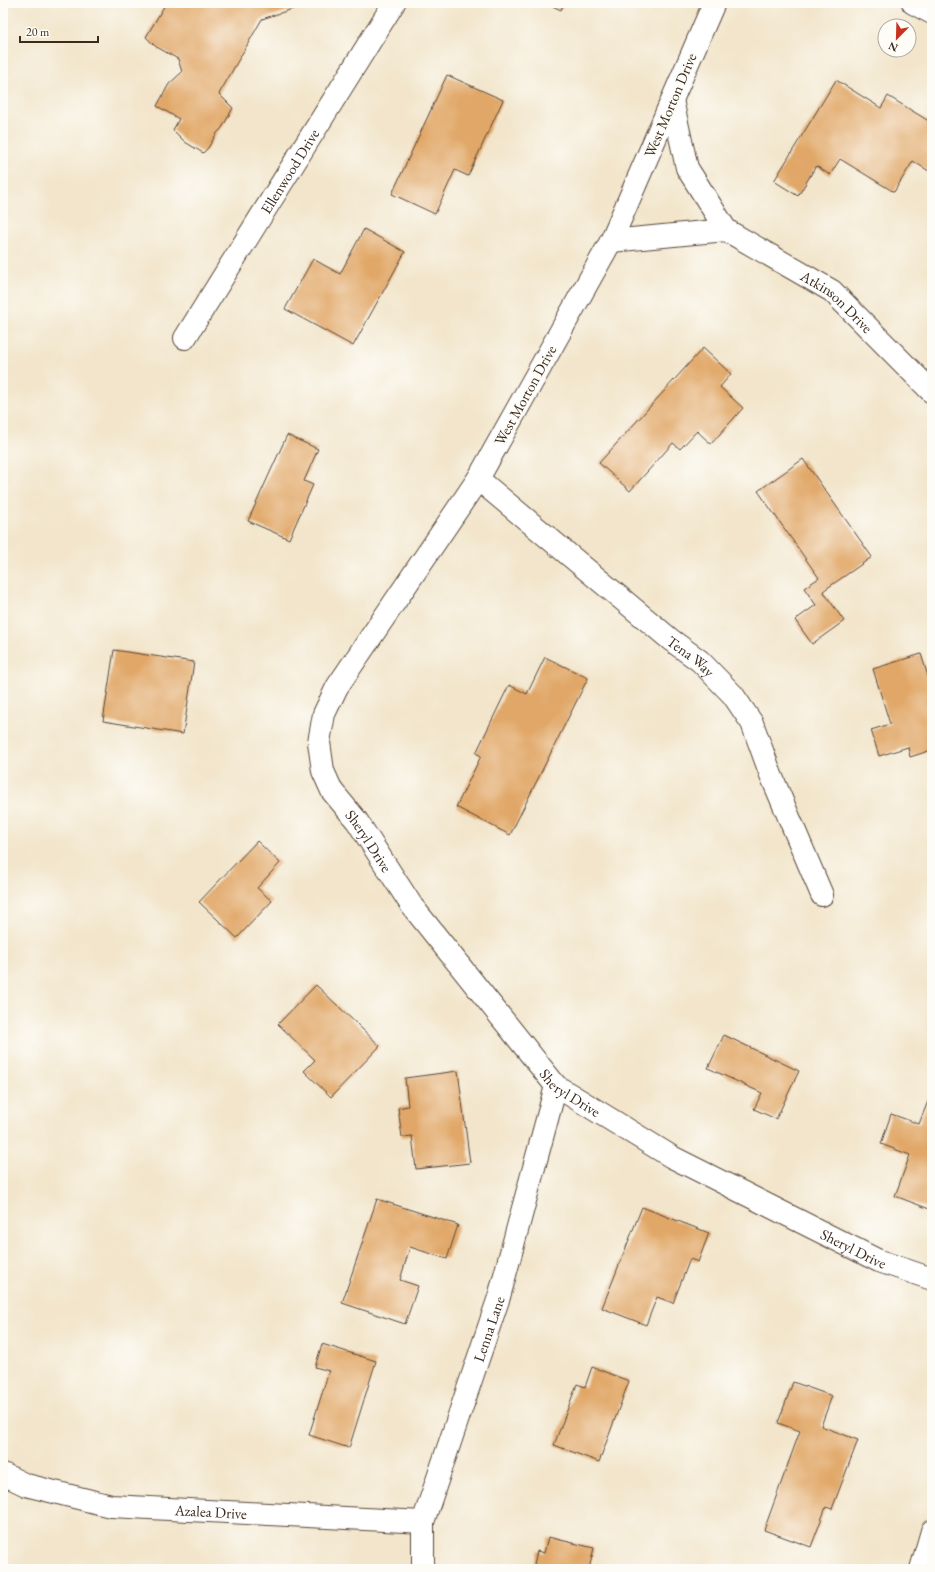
<svg xmlns="http://www.w3.org/2000/svg" width="935" height="1572" viewBox="0 0 935 1572" font-family="'EB Garamond',serif">
<style>
.building{fill:#e1a768}
.lines{fill:none;stroke-linecap:round;stroke-linejoin:round}
.minor-casing{stroke:#564638;stroke-width:24}
.minor{stroke:#fff;stroke-width:22}
.labels{text-anchor:middle;dominant-baseline:central;stroke-width:4;stroke-linejoin:round;paint-order:stroke}
.street-label{font-size:15px;fill:#3b2a1e;stroke:#fdfcf7}
</style>
<rect width="100%" height="100%" fill="#fdfcf7"/>
<filter id="ink" filterUnits="userSpaceOnUse"><feTurbulence type="fractalNoise" baseFrequency=".025" numOctaves="2"/><feDisplacementMap in="SourceGraphic" scale="8" xChannelSelector="R" yChannelSelector="G"/><feConvolveMatrix kernelMatrix="1 2 1 2 8 2 1 2 1" color-interpolation-filters="sRGB"/></filter>
<filter id="wash" filterUnits="userSpaceOnUse"><feTurbulence type="fractalNoise" baseFrequency=".012" numOctaves="4" result="noise"/><feDisplacementMap in="SourceGraphic" scale="16" xChannelSelector="R" yChannelSelector="G"/><feGaussianBlur stdDeviation="0.9" result="paint"/><feColorMatrix in="noise" values="0 0 0 0 0 0 0 0 0 0 0 0 0 0 0 0 0 1.4 0 .05"/><feComposite in="paint" operator="in"/></filter>
<g filter="url(#wash)">
<rect width="100%" height="100%" fill="#f2e5cb"/>
<g id="blocks">
<g class="building">
<polygon points="166,3 311,3 262,19 219,94 233,108 222,128 217,133 208,148 203,153 185,142 173,130 179,119 157,106 169,84 182,72 178,59 155,46 146,37"/>
<polygon points="546,3 564,3 561,10"/>
<polygon points="447,75 503,100 468,176 455,170 435,214 392,194"/>
<polygon points="836,80 881,108 888,96 932,123 932,173 913,161 894,192 840,159 830,175 816,166 798,196 774,181"/>
<polygon points="364,229 405,252 353,346 285,309 313,259 340,274"/>
<polygon points="703,348 731,374 720,387 743,408 711,444 697,431 680,449 673,443 630,491 599,463"/>
<polygon points="287,435 318,449 304,481 313,485 289,539 248,521"/>
<polygon points="803,459 872,557 823,591 844,621 812,644 795,620 816,605 804,588 819,578 758,491"/>
<polygon points="114,650 194,662 183,734 103,721"/>
<polygon points="921,654 932,689 932,750 910,757 908,747 879,756 871,730 890,724 873,669"/>
<polygon points="545,657 588,678 510,835 456,807 481,756 476,753 509,685 527,694"/>
<polygon points="257,841 280,863 257,888 272,901 237,938 199,902"/>
<polygon points="316,985 380,1046 331,1097 304,1071 315,1060 278,1024"/>
<polygon points="724,1035 799,1071 776,1119 754,1109 762,1093 708,1068"/>
<polygon points="458,1071 470,1163 416,1169 412,1136 402,1137 398,1108 408,1106 405,1078"/>
<polygon points="932,1091 932,1210 895,1196 910,1155 881,1144 891,1114 919,1124"/>
<polygon points="377,1199 458,1225 447,1259 410,1247 400,1280 418,1286 405,1324 342,1303"/>
<polygon points="642,1207 709,1233 698,1262 690,1259 673,1303 657,1297 646,1325 602,1308"/>
<polygon points="322,1344 376,1361 349,1448 309,1435 329,1371 315,1367"/>
<polygon points="592,1367 629,1381 599,1462 554,1445 577,1384 585,1387"/>
<polygon points="793,1382 832,1396 821,1426 858,1440 832,1509 826,1507 811,1547 764,1530 800,1431 778,1423"/>
<polygon points="548,1537 594,1548 589,1569 533,1569 537,1551 544,1553"/>
</g>
</g>
</g>
<g filter="url(#ink)">
<use href="#blocks" fill-opacity="0" stroke="#564638" stroke-width="1"/>
<g class="lines">
<defs>
<g id="minor">
<path id="s1" d="M 714,3 L 611,241 L 478,479 L 337,687 L 324,714 L 319,742 L 323,771 L 332,791 L 357,821 L 412,906 L 556,1086 L 672,1157 L 879,1261 L 932,1279"/>
<polyline points="913,3 932,13"/>
<polyline points="672,100 687,168 726,230"/>
<path id="s2" d="M 611,241 L 726,230 L 832,291 L 932,392"/>
<path id="s3" d="M 185,338 L 394,3"/>
<path id="s4" d="M 478,479 L 671,640 L 700,661 L 733,695 L 752,723 L 771,775 L 822,895"/>
<path id="s5" d="M 3,1474 L 26,1485 L 111,1506 L 423,1522"/>
<path id="s6" d="M 423,1569 L 423,1522 L 499,1297 L 556,1086"/>
<polyline points="921,1569 932,1531"/>
</g>
</defs>
<use href="#minor" class="minor-casing"/>
<use href="#minor" class="minor"/>
</g>
</g>
<g class="labels">
<g class="street-label">
<text transform="translate(670 105) rotate(-67)">West Morton Drive</text>
<text stroke="none"><textPath href="#s3" startOffset="197">Ellenwood Drive</textPath></text>
<text stroke="none"><textPath href="#s2" startOffset="248">Atkinson Drive</textPath></text>
<text transform="translate(525 395) rotate(-61)">West Morton Drive</text>
<text stroke="none"><textPath href="#s4" startOffset="277">Tena Way</textPath></text>
<text stroke="none"><textPath href="#s1" startOffset="955">Sheryl Drive</textPath></text>
<text stroke="none"><textPath href="#s1" startOffset="1279">Sheryl Drive</textPath></text>
<text stroke="none"><textPath href="#s1" startOffset="1603">Sheryl Drive</textPath></text>
<text stroke="none"><textPath href="#s6" startOffset="251">Lenna Lane</textPath></text>
<text stroke="none"><textPath href="#s5" startOffset="213">Azalea Drive</textPath></text>
</g>
</g>
<rect width="935" height="1572" fill="none" stroke="#fdfcf7" stroke-width="16"/>
<g transform="translate(897 38) rotate(203)"><circle r="19" fill="#fdfcf7" stroke="#afa8a0"/>
<path d="M0-3L7 15L0 10L-7 15Z" fill="#c8321e"/>
<text y="-6" font-size="11" font-weight="bold" text-anchor="middle" fill="#3b2a1e">N</text>
</g>
<path d="M20 36v6h78v-6" fill="none" stroke="#3b2a1e" stroke-width="2"/>
<text x="26" y="36" font-size="12" fill="#3b2a1e" stroke="#fdfcf7" stroke-width="3" paint-order="stroke">20 m</text>
</svg>
